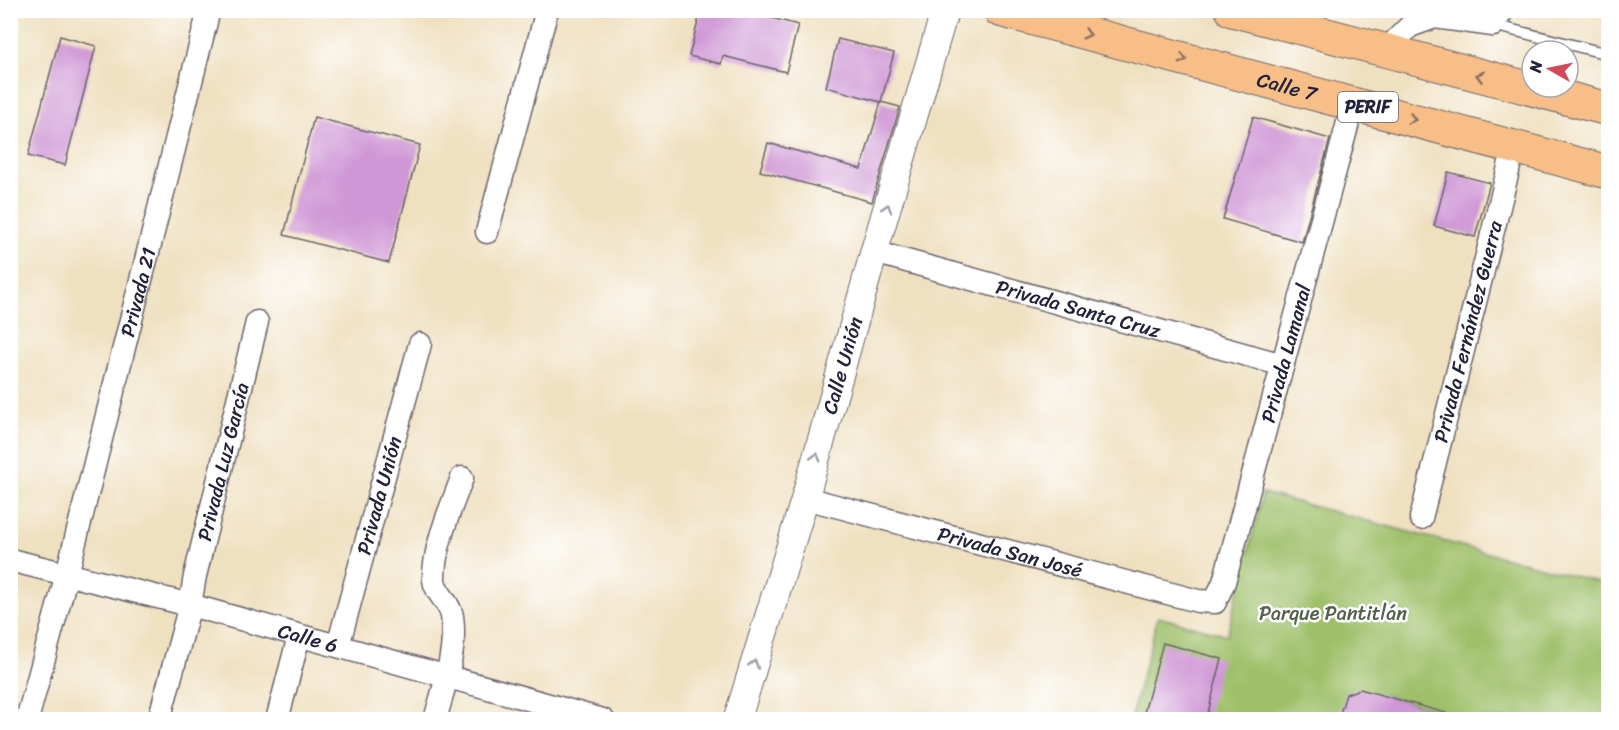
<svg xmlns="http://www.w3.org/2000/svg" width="1619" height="730" viewBox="0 0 1619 730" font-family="Sriracha,sans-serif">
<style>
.green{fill:#9ec069;stroke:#607152;stroke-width:1.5}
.building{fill:#cf97d5}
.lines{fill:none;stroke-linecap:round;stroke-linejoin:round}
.service-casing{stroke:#6a646a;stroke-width:13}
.minor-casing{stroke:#6a646a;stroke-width:25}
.tertiary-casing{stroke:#6a646a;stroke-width:29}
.primary-casing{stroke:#6a646a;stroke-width:35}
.service{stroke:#fff;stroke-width:10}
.minor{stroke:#fff;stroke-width:22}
.tertiary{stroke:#fff;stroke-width:27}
.primary{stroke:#f7be87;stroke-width:33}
.oneway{stroke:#8c7061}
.oneway2{stroke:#9c9ca7}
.labels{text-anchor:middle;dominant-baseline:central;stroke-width:5;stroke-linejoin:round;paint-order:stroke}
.shield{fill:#fff;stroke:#646476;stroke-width:1.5}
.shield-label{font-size:18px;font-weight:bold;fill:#22223b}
.street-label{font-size:20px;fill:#22223b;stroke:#fff}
.park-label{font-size:20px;fill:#54614d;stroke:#fff}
</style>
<rect width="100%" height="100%" fill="#fff"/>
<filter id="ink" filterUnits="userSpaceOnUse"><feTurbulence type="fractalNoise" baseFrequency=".0167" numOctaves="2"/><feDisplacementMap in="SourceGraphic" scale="12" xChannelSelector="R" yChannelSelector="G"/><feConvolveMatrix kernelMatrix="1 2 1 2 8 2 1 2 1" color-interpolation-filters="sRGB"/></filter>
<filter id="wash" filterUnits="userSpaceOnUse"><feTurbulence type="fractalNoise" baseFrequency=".008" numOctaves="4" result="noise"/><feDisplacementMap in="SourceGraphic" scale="24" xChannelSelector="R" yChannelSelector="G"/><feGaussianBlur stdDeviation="1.35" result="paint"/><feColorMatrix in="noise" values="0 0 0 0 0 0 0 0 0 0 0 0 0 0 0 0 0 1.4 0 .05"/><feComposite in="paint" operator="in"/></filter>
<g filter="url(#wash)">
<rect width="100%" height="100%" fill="#efe0c0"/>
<polygon class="green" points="1263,493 1608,585 1608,705 1604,719 1470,719 1385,696 1378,719 1130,720 1158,617 1227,635"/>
<g id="blocks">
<g class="building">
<polygon points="701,10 742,10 798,25 786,72 723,56 721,64 689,56"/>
<polygon points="60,36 96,46 65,165 28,156"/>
<polygon points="838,39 894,53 881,102 826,87"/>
<polygon points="881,102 900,107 872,202 760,171 768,143 861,169"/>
<polygon points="314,117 420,145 389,263 284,235"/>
<polygon points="1253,117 1330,139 1302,242 1223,219"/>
<polygon points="1448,172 1490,183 1475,237 1434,226"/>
<polygon points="1163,643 1222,659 1206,720 1142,720"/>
<polygon points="1360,689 1446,713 1445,720 1338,720 1346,694"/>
</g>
</g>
</g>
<g filter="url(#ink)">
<use href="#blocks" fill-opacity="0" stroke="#6a646a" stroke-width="1.5"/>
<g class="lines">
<defs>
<polyline id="service" points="1493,25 1608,54"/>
<g id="minor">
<polyline points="1386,50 1410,26 1435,17 1493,25 1503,10"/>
<polyline points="487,232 547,10"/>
<path id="s1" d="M 874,252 L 1283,365"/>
<path id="s2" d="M 805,498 L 1198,601 L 1215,602 L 1224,582 L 1353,104"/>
<path id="s3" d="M 1421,518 L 1514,147"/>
<path id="s4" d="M 10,560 L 190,605 L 603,720"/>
<path id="s5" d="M 338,646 L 420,344"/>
<path id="s6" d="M 27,720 L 67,574 L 209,10"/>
<path id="s7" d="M 159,720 L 190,605 L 195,576 L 257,322"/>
<polyline points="277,720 299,636"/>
<path d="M 435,720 C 444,687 457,650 452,616 C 450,603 435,592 434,580 C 433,548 451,508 462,478"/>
</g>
<g id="tertiary">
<path id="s8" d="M 737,720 L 805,498 L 874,252 L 945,10"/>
</g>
<g id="primary">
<path id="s9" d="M 1000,10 L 1608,172"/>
<polyline points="1232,10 1608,109"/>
</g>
</defs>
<use href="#service" class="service-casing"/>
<use href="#minor" class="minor-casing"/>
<use href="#tertiary" class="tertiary-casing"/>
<use href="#primary" class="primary-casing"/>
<use href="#service" class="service"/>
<use href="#minor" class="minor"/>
<use href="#tertiary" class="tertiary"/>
<use href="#primary" class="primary"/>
</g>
<defs><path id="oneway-chevron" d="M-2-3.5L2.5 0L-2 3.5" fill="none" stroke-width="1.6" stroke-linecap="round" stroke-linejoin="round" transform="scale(1.5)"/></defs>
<g class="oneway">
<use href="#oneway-chevron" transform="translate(1087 34) rotate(15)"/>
<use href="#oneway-chevron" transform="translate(1183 59) rotate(15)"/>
<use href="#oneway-chevron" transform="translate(1480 76) rotate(-166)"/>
<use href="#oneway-chevron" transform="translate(1412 119) rotate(15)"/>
</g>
<g class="oneway2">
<use href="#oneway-chevron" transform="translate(887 208) rotate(-73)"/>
<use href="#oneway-chevron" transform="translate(816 457) rotate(-74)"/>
<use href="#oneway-chevron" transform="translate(754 664) rotate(-73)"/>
</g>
</g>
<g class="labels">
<rect class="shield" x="1338" y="92" width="60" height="30" rx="4.5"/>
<g class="shield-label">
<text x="1368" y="107">PERIF</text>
</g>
<g class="street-label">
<text stroke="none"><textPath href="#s9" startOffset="297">Calle 7</textPath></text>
<text stroke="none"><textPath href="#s6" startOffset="442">Privada 21</textPath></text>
<text stroke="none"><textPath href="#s1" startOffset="212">Privada Santa Cruz</textPath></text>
<text stroke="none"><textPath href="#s3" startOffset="192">Privada Fernández Guerra</textPath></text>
<text stroke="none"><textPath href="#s2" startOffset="682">Privada Lamanal</textPath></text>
<text stroke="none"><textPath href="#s8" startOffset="370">Calle Unión</textPath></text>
<text stroke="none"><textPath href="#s7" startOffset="266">Privada Luz García</textPath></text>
<text stroke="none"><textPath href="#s5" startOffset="156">Privada Unión</textPath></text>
<text stroke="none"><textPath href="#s2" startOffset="212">Privada San José</textPath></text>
<text stroke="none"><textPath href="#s4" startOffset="308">Calle 6</textPath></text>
</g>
<g class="park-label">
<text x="1333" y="613">Parque Pantitlán</text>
</g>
</g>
<rect width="1619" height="730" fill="none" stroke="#fff" stroke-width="36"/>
<g transform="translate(1550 69) rotate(279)"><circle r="28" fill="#ffffff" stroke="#a7a7b1" stroke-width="1.5"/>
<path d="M0-4.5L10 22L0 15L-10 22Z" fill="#d1495b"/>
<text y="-9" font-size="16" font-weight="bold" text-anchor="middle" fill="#22223b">N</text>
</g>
</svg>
